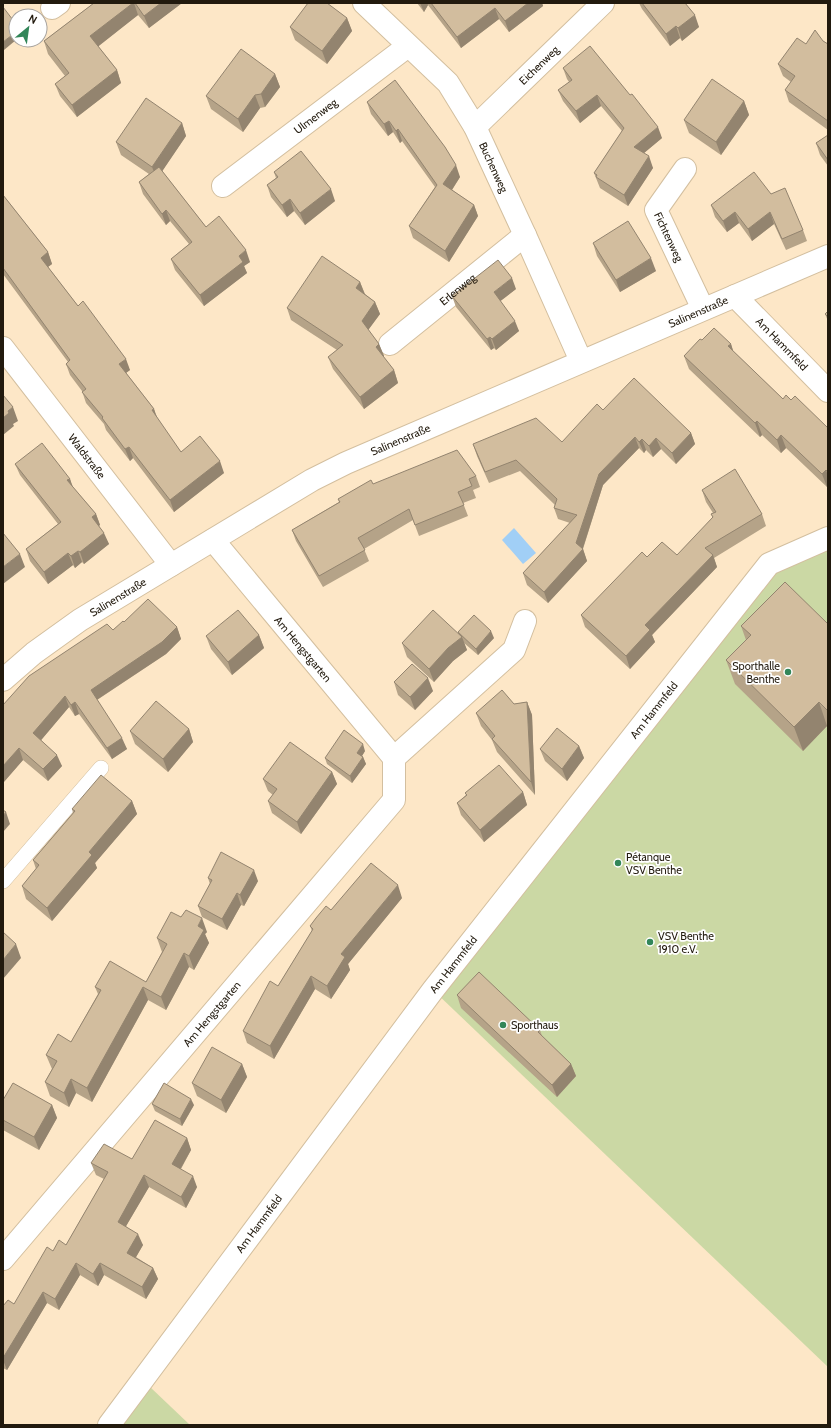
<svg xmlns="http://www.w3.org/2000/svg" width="831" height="1428" viewBox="0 0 831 1428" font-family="Cabin,sans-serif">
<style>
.green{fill:#cbd8a4}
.water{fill:#a1cff6}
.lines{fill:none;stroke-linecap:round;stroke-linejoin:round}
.lane-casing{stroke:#d3bf9f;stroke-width:16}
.street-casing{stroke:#d3bf9f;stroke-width:24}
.lane{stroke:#fff;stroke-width:15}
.street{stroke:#fff;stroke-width:22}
.wall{fill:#b5a388}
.shaded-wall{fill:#93846f}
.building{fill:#d2bd9e;stroke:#93846f}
.poi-dot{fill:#328659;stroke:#fff;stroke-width:1.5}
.labels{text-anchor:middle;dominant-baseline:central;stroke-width:3.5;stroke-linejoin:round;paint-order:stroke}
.street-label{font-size:11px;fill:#221a0e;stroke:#fff}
.poi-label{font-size:11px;fill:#221a0e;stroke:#fff;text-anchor:start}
</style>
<rect width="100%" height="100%" fill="#fde7c7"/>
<g class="green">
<polygon points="828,538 828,1367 433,990 769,564"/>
<polygon points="149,1386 190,1425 119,1425"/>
</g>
<polygon class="water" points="514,528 536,553 523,564 502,540"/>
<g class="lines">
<defs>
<polyline id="lane" points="3,881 101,768"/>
<g id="street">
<path id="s1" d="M 364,3 L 448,83 L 475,127 L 525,235 L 581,361"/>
<polyline points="52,8 59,3"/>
<path id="s2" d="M 475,127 L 603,3"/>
<path id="s3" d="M 685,169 L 656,210 L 703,309"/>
<path id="s4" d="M 223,186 L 408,46"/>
<path id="s5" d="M 735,296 L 828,391"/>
<path id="s6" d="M 390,344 L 525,235"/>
<path id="s7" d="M 3,348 L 171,565"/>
<path id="s8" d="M 3,680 L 34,653 L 80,620 L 312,480 L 346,463 L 828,256"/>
<polyline points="394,758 514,650 525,621"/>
<path id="s9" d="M 3,1259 L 394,800 L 394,758 L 213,540"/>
<path id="s10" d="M 109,1425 L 433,990 L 769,564 L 828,538"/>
</g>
</defs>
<use href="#lane" class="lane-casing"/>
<use href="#street" class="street-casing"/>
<use href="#lane" class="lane"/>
<use href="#street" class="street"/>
</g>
<g class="wall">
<polygon points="94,3 182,3 149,28 138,15 98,46 117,70 121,83 77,117 60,96 55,84 65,76 48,54 44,41"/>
<polygon points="417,3 542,3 543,6 509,32 499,19 461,48 428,5 424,12"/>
<polygon points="639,3 685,3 699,27 682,41 680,38 670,46 642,9"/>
<polygon points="347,18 352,31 327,64 295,40 290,27"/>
<polygon points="823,41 828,44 828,130 789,102 785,90 791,82 783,76 778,64 806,44"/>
<polygon points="563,68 662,138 644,153 653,168 628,206 600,188 594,173 622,131 601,106 580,123 563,101 558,90 569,82 567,79"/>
<polygon points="275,74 280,87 265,107 260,108 243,132 211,109 206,96"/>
<polygon points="744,101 749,115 721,155 689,133 684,120"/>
<polygon points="367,102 460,177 452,190 474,205 478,216 449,262 413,238 409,226 435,187 402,141 400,143 393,132 388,136 371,114"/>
<polygon points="182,123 186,136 162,171 206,227 250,262 244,266 247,273 204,306 175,270 171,259 189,244 170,221 166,225 143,194 139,182 149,174 121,155 116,142"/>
<polygon points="828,135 828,166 820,155 816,143"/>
<polygon points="274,172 335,201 305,225 294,211 287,217 271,197 267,185 276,178"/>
<polygon points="771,194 803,230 807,241 786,250 774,224 752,241 739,223 727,232 715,217 711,205"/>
<polygon points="3,195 48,252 52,264 48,267 78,306 130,370 126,373 154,409 157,419 181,452 224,473 174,512 133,458 130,461 106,430 104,424 86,403 82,391 70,375 66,364 68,362 3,274"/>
<polygon points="593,243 656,271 620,292 597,256"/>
<polygon points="360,282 365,294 375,302 380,314 368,330 379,344 384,356 383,357 394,370 398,383 364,409 333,369 328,357 337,350 291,320 287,308"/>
<polygon points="516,289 500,301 519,331 496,350 494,348 491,350 456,307 452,296"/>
<polygon points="828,311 828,321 825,314"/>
<polygon points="702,340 731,344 733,351 783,399 791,400 828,428 828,486 827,487 786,448 781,453 762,435 760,437 689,369 684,356"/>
<polygon points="603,410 691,433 695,444 676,464 661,449 653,457 646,450 644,453 639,448 603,485 583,549 587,561 548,603 527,585 523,573 570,523 558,519 554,508 555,505 520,471 489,483 477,456 473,444 562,442"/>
<polygon points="15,464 70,479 72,486 96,514 100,525 99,526 109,544 84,564 82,562 75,568 73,565 48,584 30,561 26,549 58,524 20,475"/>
<polygon points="476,476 480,487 473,490 476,498 463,503 468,516 419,536 413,520 364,549 369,561 323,587 296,541 292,530 339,502 338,499 373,484"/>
<polygon points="702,490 762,514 766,526 714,558 717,567 652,635 655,642 630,669 585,627 581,615 647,557 677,555 713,518 711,514 713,513 706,502"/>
<polygon points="124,622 177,627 181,639 166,654 97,700 127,749 112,759 79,714 75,716 69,707 41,740 62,766 48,781 23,760 3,783 3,705"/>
<polygon points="828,624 828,726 827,726 803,751 735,684 726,660 746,640 741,626"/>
<polygon points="458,633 494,638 478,655 464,643 467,650 453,661 434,682 407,657 402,643"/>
<polygon points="259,635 264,648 232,675 211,649 206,636"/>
<polygon points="394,682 433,691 415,710 398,695"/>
<polygon points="527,702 532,715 535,795 497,752 492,740 481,726 476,713 514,704"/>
<polygon points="189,729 193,742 168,772 135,744 130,731"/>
<polygon points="579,746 584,758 567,781 545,761 540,749"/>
<polygon points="365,751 362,756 363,757 366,764 352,783 327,764 325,758"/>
<polygon points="332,772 337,784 301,834 272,813 268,801 273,795 268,791 263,779"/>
<polygon points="523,792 527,805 484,842 461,815 457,803 466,795 465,793"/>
<polygon points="132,801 137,814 95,863 97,868 52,921 26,899 22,886 36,869 33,860 73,813 72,809"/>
<polygon points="208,878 258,881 244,906 241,905 227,930 202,917 198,906 210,884"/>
<polygon points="402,898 348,964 350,970 331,999 315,989 274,1059 247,1043 243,1031 278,986 312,931 310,926 331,910"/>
<polygon points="207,932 205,934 209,943 194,970 189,967 166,1010 148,1000 92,1102 76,1093 69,1107 50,1096 45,1082 52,1069 46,1055 71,1042 98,994 95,987 146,982 162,952 157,938"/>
<polygon points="457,995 540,1030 542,1036 571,1064 576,1076 557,1097 461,1008"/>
<polygon points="242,1064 247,1077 226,1113 197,1096 192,1083"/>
<polygon points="3,1100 52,1105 57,1118 39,1150 3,1130"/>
<polygon points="152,1104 194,1105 182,1126 155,1111"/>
<polygon points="187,1138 191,1150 181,1169 197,1187 186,1208 149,1187 126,1226 143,1245 136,1257 153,1268 158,1279 146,1299 104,1275 98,1286 80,1275 59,1310 47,1303 7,1370 3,1368 3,1306 14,1304 53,1251 66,1245 104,1179 96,1175 91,1163 132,1159"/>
</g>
<g class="shaded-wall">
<polygon points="133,3 134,3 138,15 95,49 90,36"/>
<polygon points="161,3 182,3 149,28 144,16"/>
<polygon points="420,3 427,3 428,5 424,12"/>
<polygon points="528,3 542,3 543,6 509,32 505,21"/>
<polygon points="495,8 499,19 461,48 457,37"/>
<polygon points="695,15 699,27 682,41 678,28"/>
<polygon points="347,18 352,31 327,64 322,51"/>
<polygon points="676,26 680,38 670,46 666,34"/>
<polygon points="16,32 16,40 4,50 3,42"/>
<polygon points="117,70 121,83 77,117 72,105"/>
<polygon points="275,74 280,87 265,107 261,94"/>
<polygon points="255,95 260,108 243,132 238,119"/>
<polygon points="597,95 601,106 580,123 576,111"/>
<polygon points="744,101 749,115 721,155 716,142"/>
<polygon points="389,121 393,132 388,136 384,124"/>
<polygon points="182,123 186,136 157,179 152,167"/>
<polygon points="658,127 662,138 638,158 634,147"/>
<polygon points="398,129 402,141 400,143 396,131"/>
<polygon points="649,156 653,168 628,206 624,195"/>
<polygon points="456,165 460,177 448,196 443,184"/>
<polygon points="331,189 335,201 305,225 300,213"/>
<polygon points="290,199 294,211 287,217 282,205"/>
<polygon points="474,205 478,216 449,262 445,251"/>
<polygon points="166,210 170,221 166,225 162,214"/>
<polygon points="735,212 739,223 727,232 723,221"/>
<polygon points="770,212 774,224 752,241 748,229"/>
<polygon points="246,250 250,262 244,266 247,273 204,306 200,295 239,256"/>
<polygon points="48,252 52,264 45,269 41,258"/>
<polygon points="651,258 656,271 620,292 616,280"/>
<polygon points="512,278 516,289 498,303 494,292"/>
<polygon points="360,282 365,295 356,288"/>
<polygon points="375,302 380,314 366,333 362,321"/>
<polygon points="515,321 519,331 496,350 492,339"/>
<polygon points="490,337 494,348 491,350 487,339"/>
<polygon points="379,344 384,356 380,359 376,347"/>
<polygon points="731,344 735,357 728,346"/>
<polygon points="126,359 130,370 123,375 119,364"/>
<polygon points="394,370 398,383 364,409 360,397"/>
<polygon points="13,407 18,421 13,424 14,426 3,435 3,418 8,411"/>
<polygon points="154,409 158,420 152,410"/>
<polygon points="757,421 762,435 760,437 755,423"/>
<polygon points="691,433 695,444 676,464 672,453"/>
<polygon points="781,435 786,448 781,453 777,440"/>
<polygon points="635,437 639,448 603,485 582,551 583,549 587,561 548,603 544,592 576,543 599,474"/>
<polygon points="656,438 661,449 653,457 649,446"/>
<polygon points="642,439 646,450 644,453 639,442"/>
<polygon points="129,447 133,458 130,461 125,449"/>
<polygon points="220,461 224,473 174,512 170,500"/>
<polygon points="826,470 828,476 828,486 827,487 822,474"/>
<polygon points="70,479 74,490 67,480"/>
<polygon points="96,514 100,525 96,528 92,517"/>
<polygon points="104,533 109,544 84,564 80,552"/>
<polygon points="78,551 82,562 75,568 71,556"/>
<polygon points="68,553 73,565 48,584 44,572"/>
<polygon points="20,554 25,567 3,584 3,567"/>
<polygon points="713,555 717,567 652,635 655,642 630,669 626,656 645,625"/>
<polygon points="177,627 181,639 166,654 95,701 91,690"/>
<polygon points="491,631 494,638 478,655 476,649"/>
<polygon points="259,635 264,648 232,675 228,662"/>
<polygon points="462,637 467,650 453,661 434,682 429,669 448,648"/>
<polygon points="428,678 433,691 415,710 410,697"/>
<polygon points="65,696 69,707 37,745 33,733"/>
<polygon points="75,702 79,714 75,716 71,705"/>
<polygon points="527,702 532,715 535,795 531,782"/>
<polygon points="819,702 827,726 803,751 794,727"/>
<polygon points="189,729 193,742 168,772 163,759"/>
<polygon points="122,738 127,749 112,759 107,748"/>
<polygon points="363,744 365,751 360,759 357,753"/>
<polygon points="579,746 584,758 567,781 562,769"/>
<polygon points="19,748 23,760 3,783 3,766"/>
<polygon points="57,755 62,766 48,781 43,769"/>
<polygon points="363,757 366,764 352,783 350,776"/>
<polygon points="332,772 337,784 301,834 297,822"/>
<polygon points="523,792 527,805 484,842 480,830"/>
<polygon points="132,801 137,814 95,863 97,868 52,921 47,908 89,852"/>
<polygon points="6,812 10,824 3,832 3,816"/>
<polygon points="254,870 258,881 244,906 240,895"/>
<polygon points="398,885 402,898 348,964 350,970 331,999 327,986 341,954"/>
<polygon points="237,893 241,905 227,930 222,919"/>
<polygon points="202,918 207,932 205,934 209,943 194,970 189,956 198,926"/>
<polygon points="16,944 21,958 3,979 3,960"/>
<polygon points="184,953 189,967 166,1010 161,997"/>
<polygon points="311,976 315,989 274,1059 270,1046"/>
<polygon points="143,987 148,1000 92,1102 87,1088"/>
<polygon points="242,1064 247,1077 226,1113 221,1100"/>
<polygon points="571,1064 576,1076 557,1097 552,1085"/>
<polygon points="71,1079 76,1093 69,1107 64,1093"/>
<polygon points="191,1099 194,1105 182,1126 180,1119"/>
<polygon points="52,1105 57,1118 39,1150 34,1137"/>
<polygon points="187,1138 191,1150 177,1175 172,1164"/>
<polygon points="144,1175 149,1187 122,1233 118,1222"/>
<polygon points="193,1176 197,1187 186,1208 181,1197"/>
<polygon points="138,1234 143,1245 132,1264 127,1253"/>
<polygon points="76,1263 80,1275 59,1310 55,1299"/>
<polygon points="100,1263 104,1275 98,1286 93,1274"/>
<polygon points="153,1268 158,1279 146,1299 142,1287"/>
<polygon points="43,1292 47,1303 7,1370 3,1360 3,1358"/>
</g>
<g class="building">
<polygon points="94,3 133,3 90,36 117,70 72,105 55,84 69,73 44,41"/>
<polygon points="135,3 161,3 144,16"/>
<polygon points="308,3 327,3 347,18 322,51 290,27"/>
<polygon points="431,3 528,3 505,21 495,8 457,37"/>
<polygon points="642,3 685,3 695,15 678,28 676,26 666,34"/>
<polygon points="3,7 16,24 16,32 3,42"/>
<polygon points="815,30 823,41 828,44 828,121 785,90 795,76 778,64 797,38 806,44"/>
<polygon points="590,46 630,95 632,94 658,127 634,147 649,156 624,195 596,177 597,175 594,173 624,128 597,95 576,111 558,90 572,80 563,68"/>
<polygon points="241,49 275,74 261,94 255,95 238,119 206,96"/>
<polygon points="712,79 744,101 716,142 684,120"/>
<polygon points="395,80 445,147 456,165 443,184 474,205 445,251 409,226 437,185 398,129 396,131 389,121 384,124 367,102"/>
<polygon points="146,98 182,123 152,167 116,142"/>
<polygon points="828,135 828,160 816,143"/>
<polygon points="301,151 331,189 300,213 290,199 282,205 267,185 278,177 274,172"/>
<polygon points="159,167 206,227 219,216 246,250 239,256 243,262 200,295 171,259 192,242 166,210 162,214 139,182"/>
<polygon points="754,172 771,194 785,188 803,230 782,239 770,212 748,229 735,212 723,221 711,205"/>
<polygon points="3,195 48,252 41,258 78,306 83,301 126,359 119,364 154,409 152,410 181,452 200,436 220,461 170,500 129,447 125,449 102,418 103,417 82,392 86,389 66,364 70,360 3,268"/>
<polygon points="628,221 651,258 616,280 593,243"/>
<polygon points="322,256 360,282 356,288 375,302 362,321 379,344 376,347 394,370 360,397 328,357 343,345 287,308"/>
<polygon points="498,260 512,278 494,292 515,321 492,339 490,337 487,339 452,296"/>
<polygon points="828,311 828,317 825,314"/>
<polygon points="714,328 731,344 728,346 783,399 786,395 791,400 795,396 828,428 828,472 826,470 822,474 781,435 777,440 757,421 755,423 684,356 700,339 702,340"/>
<polygon points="634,378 691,433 672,453 656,438 649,446 642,439 639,442 635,437 599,474 576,543 583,549 544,592 523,573 577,515 554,508 557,499 516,460 485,472 473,444 536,418 562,442 597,404 603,410"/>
<polygon points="3,395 13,407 8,411 9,413 3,418"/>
<polygon points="42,443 70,479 67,480 96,514 92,517 104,533 80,552 78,551 71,556 68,553 44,572 26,549 61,522 15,464"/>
<polygon points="457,450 476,476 469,479 472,486 458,492 464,505 415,525 409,509 358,538 365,550 319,576 292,530 340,502 338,499 371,480 373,484"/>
<polygon points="735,469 762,514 705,548 713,555 645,625 650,630 626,656 581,615 642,552 647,557 662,542 677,555 713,517 711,514 716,512 702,490"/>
<polygon points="3,533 20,554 3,567"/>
<polygon points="785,582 828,624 828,711 819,702 794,727 726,660 751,635 741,626"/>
<polygon points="148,599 177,627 162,642 91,690 122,738 107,748 75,702 71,705 65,696 33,733 57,755 43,769 19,748 3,766 3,705 29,676 107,624 113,630 123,621 124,622"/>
<polygon points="238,610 259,635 228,662 206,636"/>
<polygon points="433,610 462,637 448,648 429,669 402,643"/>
<polygon points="474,615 491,631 476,649 458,632"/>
<polygon points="412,664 428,678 410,697 394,682"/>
<polygon points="502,690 514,704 527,702 531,782 492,739 495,736 476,713"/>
<polygon points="156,701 189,729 163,759 130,731"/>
<polygon points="557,728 579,746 562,769 540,749"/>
<polygon points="344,730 363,744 357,753 363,757 350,776 325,758"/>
<polygon points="290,742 332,772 297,822 268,801 277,789 263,779"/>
<polygon points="499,765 523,792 480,830 457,803 467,795 465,793"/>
<polygon points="101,775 132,801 89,852 92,855 47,908 22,886 39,865 33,860 75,811 72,809"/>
<polygon points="3,810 6,812 3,816"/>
<polygon points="221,852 254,870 240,895 237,893 222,919 198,906 212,880 208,878"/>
<polygon points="371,863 398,885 341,954 345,957 327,986 311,976 270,1046 243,1031 270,981 278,986 313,929 310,926 316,918 326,906 331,910"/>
<polygon points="186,910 202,918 198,926 204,930 189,956 184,953 161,997 143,987 87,1088 71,1079 64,1093 45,1082 57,1061 46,1055 58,1034 71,1042 101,990 95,987 110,961 146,982 167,944 157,938 171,912 181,917"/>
<polygon points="3,932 16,944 3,960"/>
<polygon points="479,972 540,1030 538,1032 571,1064 552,1085 457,995"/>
<polygon points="212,1047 242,1064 221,1100 192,1083"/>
<polygon points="13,1083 52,1105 34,1137 3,1120 3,1100"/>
<polygon points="164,1083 191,1099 180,1119 152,1104"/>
<polygon points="155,1120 187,1138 172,1164 193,1176 181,1197 144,1175 118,1222 138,1234 127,1253 153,1268 142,1287 100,1263 93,1274 76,1263 55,1299 43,1292 3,1358 3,1306 8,1300 14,1304 47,1247 53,1251 59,1240 66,1245 108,1172 91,1163 104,1144 132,1159"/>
</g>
<g class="poi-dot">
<circle cx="788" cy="672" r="4"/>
<circle cx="618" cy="863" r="4"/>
<circle cx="650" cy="942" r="4"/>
<circle cx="503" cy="1025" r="4"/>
</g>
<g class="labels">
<g class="street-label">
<text stroke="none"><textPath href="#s2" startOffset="89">Eichenweg</textPath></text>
<text stroke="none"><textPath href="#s4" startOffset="116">Ulmenweg</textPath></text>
<text stroke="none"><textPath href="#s1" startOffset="212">Buchenweg</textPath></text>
<text stroke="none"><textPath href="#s3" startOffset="80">Fichtenweg</textPath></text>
<text stroke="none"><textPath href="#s6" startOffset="87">Erlenweg</textPath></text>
<text stroke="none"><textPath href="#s8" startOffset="790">Salinenstraße</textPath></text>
<text stroke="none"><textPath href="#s5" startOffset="67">Am Hammfeld</textPath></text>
<text stroke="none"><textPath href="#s8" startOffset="466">Salinenstraße</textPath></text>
<text stroke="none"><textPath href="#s7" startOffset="137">Waldstraße</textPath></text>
<text stroke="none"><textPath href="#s8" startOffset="142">Salinenstraße</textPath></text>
<text transform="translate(303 649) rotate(50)">Am Hengstgarten</text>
<text stroke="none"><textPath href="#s10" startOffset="899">Am Hammfeld</textPath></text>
<text stroke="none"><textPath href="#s10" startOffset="575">Am Hammfeld</textPath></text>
<text stroke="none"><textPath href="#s9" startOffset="322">Am Hengstgarten</textPath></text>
<text stroke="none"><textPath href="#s10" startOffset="251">Am Hammfeld</textPath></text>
</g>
<g class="poi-label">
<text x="780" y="666" text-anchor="end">Sporthalle<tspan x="780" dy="13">Benthe</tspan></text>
<text x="626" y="857">Pétanque<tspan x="626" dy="13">VSV Benthe</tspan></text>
<text x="658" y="936">VSV Benthe<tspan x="658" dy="13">1910 e.V.</tspan></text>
<text x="511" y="1025">Sporthaus</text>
</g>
</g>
<rect width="831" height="1428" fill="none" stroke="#221a0e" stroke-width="8"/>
<g transform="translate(28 28) rotate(29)"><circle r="19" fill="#ffffff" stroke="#a7a39f"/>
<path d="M0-3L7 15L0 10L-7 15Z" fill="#328659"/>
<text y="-6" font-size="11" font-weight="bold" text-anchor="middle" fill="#221a0e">N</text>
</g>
</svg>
